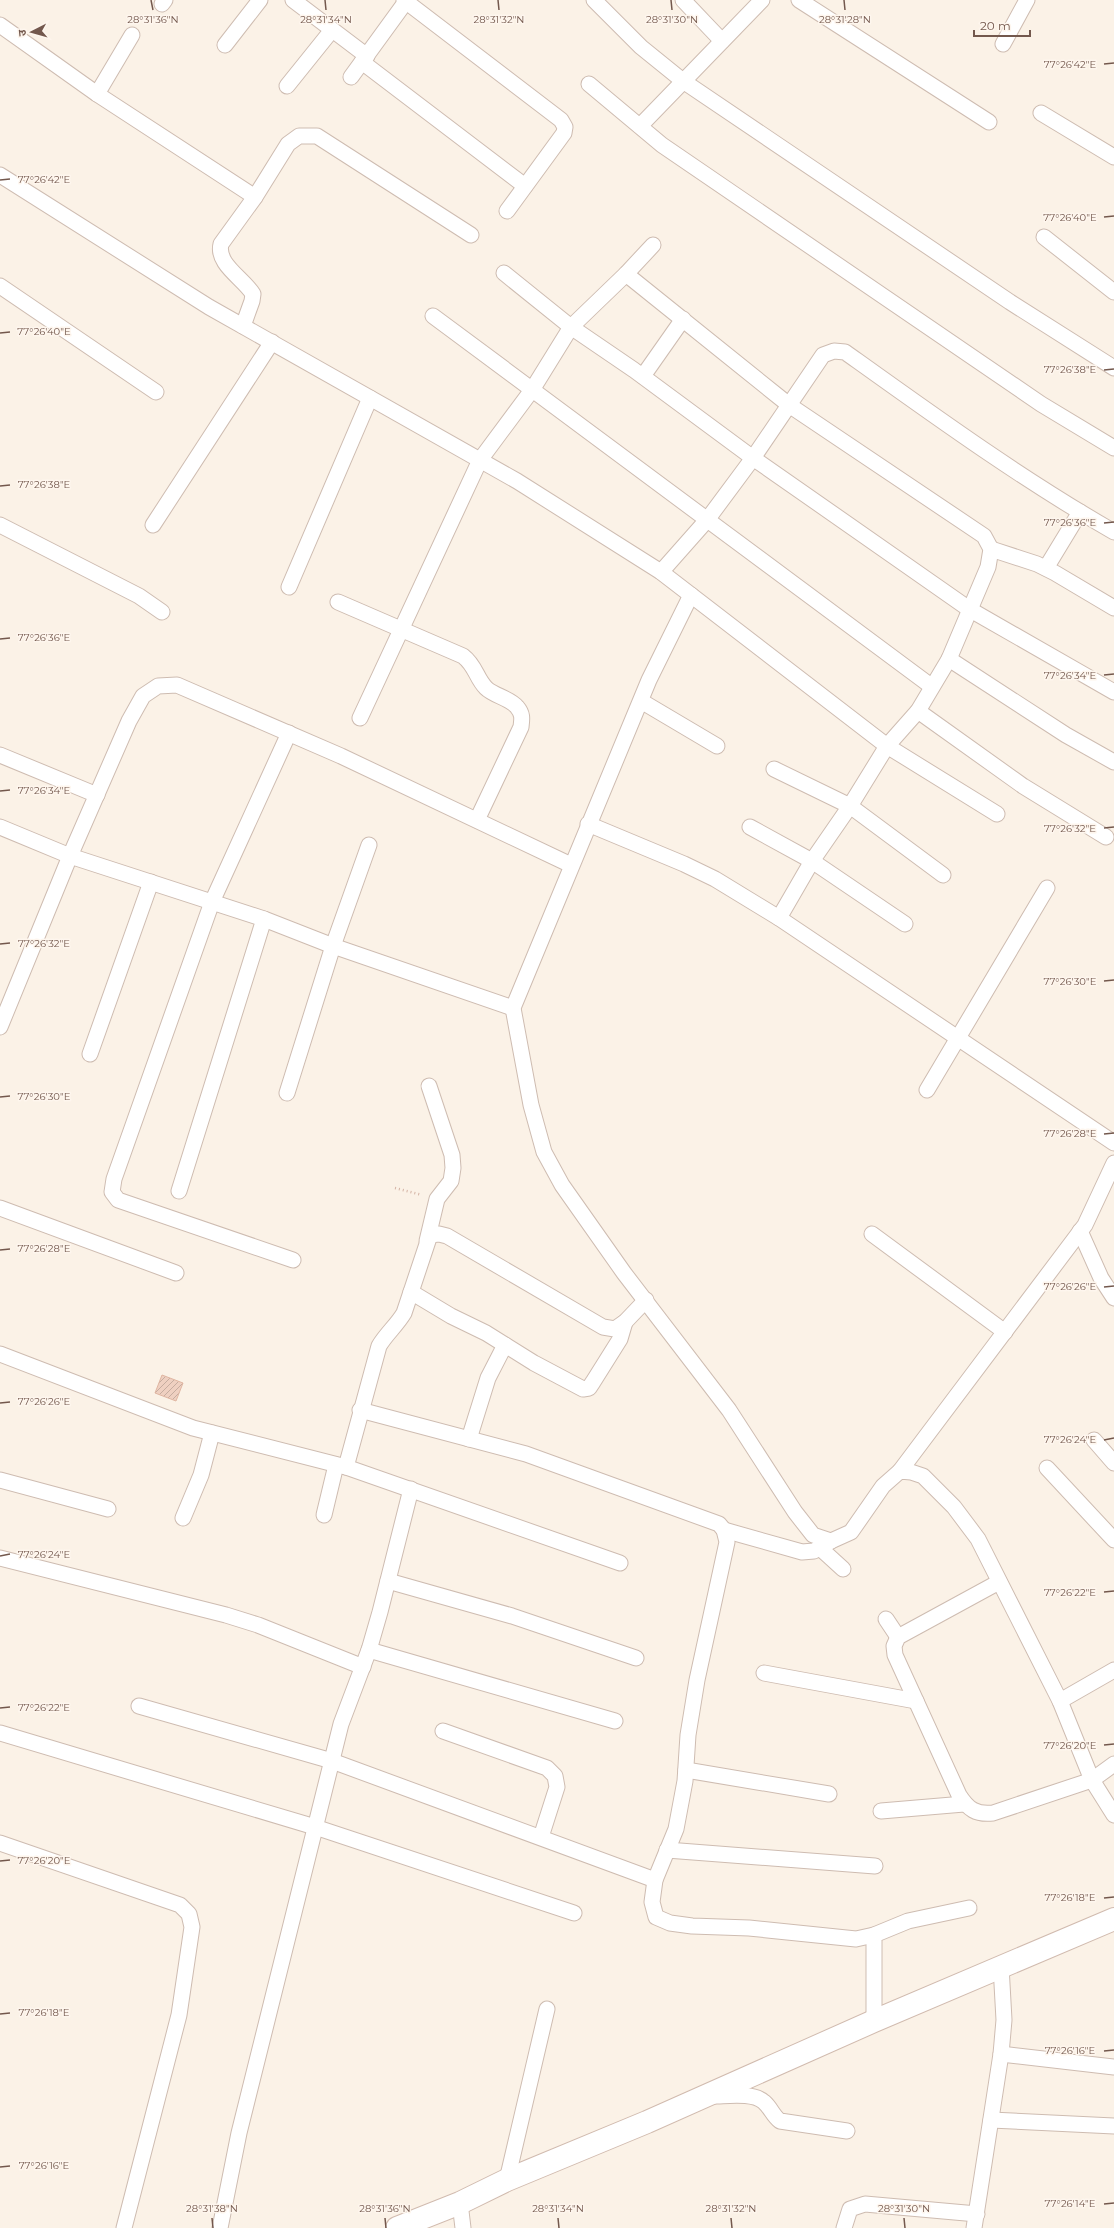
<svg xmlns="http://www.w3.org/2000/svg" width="1114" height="2228" viewBox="0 0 1114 2228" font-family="Montserrat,'Noto Sans Devanagari',sans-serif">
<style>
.building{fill:url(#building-hatch);stroke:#e0b6a2}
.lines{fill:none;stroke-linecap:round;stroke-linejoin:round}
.street-casing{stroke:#cebcb1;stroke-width:17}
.secondary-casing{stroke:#d1bbaf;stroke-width:24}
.path{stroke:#d4b3a4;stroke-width:2.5;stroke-dasharray:1 3;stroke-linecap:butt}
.street{stroke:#fff;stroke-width:15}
.secondary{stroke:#fff;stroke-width:22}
.ticks{fill:none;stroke:#73584d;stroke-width:1.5}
.ticks-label{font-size:10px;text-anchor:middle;fill:#73584d;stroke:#fef6ee;stroke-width:3;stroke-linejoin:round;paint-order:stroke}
</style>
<defs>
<pattern id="building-hatch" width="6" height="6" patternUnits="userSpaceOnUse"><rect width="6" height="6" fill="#efd0c1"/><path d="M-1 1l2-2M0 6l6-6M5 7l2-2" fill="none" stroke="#c6ac9f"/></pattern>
</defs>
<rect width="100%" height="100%" fill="#fbf2e7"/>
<polygon class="building" points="162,1375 183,1383 176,1401 155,1393"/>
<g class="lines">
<defs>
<g id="street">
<polyline points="293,0 367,56"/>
<polyline points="404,0 561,120 565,127 564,133 507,211"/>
<polyline points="594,0 641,47 683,81 1010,302 1114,368"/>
<polyline points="683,0 722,41"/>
<polyline points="799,0 989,122"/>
<polyline points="162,4 165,0"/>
<polyline points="0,25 97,94 255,197"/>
<polyline points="1003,44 1027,0"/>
<polyline points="225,45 260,0"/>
<polyline points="362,62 525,186"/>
<polyline points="351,77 407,0"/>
<polyline points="589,84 662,145 1041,404 1114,448"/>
<polyline points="287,86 332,30"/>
<polyline points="97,94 132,35"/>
<polyline points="1041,113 1114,157"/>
<polyline points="640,126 762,0"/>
<polyline points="0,175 209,307 517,481 661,572 887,746 997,814"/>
<polyline points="1044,237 1114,292"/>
<polyline points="504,273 571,327 634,370 753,458 969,609 1114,692"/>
<polyline points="626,274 789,405 984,536 991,549 988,567 949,659 918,711 887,746 850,806 812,861 779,918"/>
<polyline points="0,286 156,392"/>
<polyline points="433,316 931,686"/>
<path d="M 243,326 L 252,301 L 253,294 C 243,278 216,264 221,244 L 255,197 L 288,144 L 299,136 L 317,136 L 471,235"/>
<polyline points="643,376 683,319"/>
<polyline points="0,525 139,596 162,612"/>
<polyline points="153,525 272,342"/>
<polyline points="991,549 1037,564 1055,573 1114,608"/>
<polyline points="1046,568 1080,512"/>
<path d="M 661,572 L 707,520 L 753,458 L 823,355 L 834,351 L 845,352 C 933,415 1020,478 1114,532"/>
<polyline points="289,587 370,398"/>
<polyline points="691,595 649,680 513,1008 531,1105 544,1152 562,1185 624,1273 729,1410 795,1512 813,1535 831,1541 851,1532 883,1486 900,1471 911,1472 923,1476 954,1507 978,1539 1060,1701 1092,1780 1114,1815"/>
<path d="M 338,602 L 463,656 C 476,666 476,678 486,688 C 494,696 510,698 517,707 C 523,714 522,719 521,727 L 477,820"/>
<polyline points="949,659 1066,735 1114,762"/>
<polyline points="641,701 717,746"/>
<polyline points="918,711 1023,786 1106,837"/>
<polyline points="360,718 480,460 532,390 571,327 626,274 653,245"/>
<polyline points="289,733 212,902 114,1179 112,1192 118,1200 293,1260"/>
<polyline points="0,755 97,795"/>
<polyline points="774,769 850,806 943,875"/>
<polyline points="588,824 684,864 715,879 779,918 1114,1143"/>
<polyline points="0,827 70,856 264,919 333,946 513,1008"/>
<polyline points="750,827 812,861 905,924"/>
<polyline points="0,1027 70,856 129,721 143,696 158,686 177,685 341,756 571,865"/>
<polyline points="90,1054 151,882"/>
<polyline points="927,1090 1047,888"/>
<polyline points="287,1093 333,946 369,845"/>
<polyline points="179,1191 264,919"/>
<polyline points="0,1208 176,1273"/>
<polyline points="1080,1231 1101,1278 1114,1298"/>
<polyline points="872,1234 1005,1332"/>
<polyline points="427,1241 437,1199 451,1181 453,1168 452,1155 429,1086"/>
<polyline points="411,1292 451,1316 486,1333 534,1363 583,1389 589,1388 593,1382 620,1339 625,1322"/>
<polyline points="0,1354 193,1428 346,1467 620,1563"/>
<polyline points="360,1410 526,1454 719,1524 724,1530 727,1542 697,1680 688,1735 685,1781 676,1829 655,1880 652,1902 656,1917 670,1923 692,1926 749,1928 856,1939 874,1935"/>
<polyline points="469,1439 488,1378 505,1345"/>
<polyline points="1094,1440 1114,1463"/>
<path d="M 346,1467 L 379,1346 C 386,1334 397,1325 404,1313 L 430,1235 L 439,1234 L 447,1236 L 603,1327 L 615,1329 L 625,1322 L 646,1300"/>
<polyline points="1047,1468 1114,1540"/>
<polyline points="900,1471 1085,1225 1114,1163"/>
<polyline points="0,1480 108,1509"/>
<polyline points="324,1515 336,1465"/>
<polyline points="183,1518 201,1475 212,1433"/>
<polyline points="724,1530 802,1552 814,1551 831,1541"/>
<polyline points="820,1548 843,1569"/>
<polyline points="0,1558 226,1615 258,1625 363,1667"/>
<polyline points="388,1581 512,1616 636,1658"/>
<path d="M 999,1582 L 898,1637 L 894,1646 L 895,1655 L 959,1795 C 968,1809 976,1815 993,1813 L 1092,1780 L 1114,1764"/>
<polyline points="886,1619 898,1637"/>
<polyline points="369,1650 615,1721"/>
<polyline points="764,1673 916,1701"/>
<polyline points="1060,1701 1114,1670"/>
<polyline points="139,1706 332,1761 655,1880"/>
<polyline points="443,1731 547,1768 555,1776 557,1787 541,1837"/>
<polyline points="0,1733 315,1827 574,1913"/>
<polyline points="686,1770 829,1794"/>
<polyline points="881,1811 964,1804"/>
<polyline points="0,1843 180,1905 189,1914 192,1927 179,2015 124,2228"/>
<polyline points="667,1850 875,1866"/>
<polyline points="874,2021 874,1935 908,1921 969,1908"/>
<polyline points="1001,2054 1114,2067"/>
<path d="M 713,2096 C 727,2096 753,2092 764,2102 C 771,2108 773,2116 780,2121 L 847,2131"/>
<polyline points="991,2120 1114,2126"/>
<polyline points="507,2180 547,2009"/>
<polyline points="460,2203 463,2228"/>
<polyline points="220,2228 239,2133 341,1724 369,1650 380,1612 411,1489"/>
<polyline points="844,2228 850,2209 865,2204 977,2214"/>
<polyline points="974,2228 1001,2054 1004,2020 1001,1966"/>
</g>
<polyline id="secondary" points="397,2228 460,2203 507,2180 647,2122 874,2021 1114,1919"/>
</defs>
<use href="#street" class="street-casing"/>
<use href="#secondary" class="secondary-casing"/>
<polyline class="path" points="395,1188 422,1195"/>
<use href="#street" class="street"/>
<use href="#secondary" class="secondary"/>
</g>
<path class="ticks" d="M 151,0 L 153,10M 325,0 L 326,10M 498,0 L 499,10M 671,0 L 672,10M 844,0 L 845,10M 1104,64 L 1114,63M 0,180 L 10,179M 1104,217 L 1114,216M 0,333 L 10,332M 1104,370 L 1114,369M 0,486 L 10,485M 1104,523 L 1114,522M 0,639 L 10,638M 1104,675 L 1114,674M 0,791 L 10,790M 1104,828 L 1114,827M 0,944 L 10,943M 1104,981 L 1114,980M 0,1097 L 10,1096M 1104,1134 L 1114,1133M 0,1250 L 10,1249M 1104,1287 L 1114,1286M 0,1403 L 10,1402M 1104,1440 L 1114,1438M 0,1556 L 10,1554M 1104,1592 L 1114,1591M 0,1708 L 10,1707M 1104,1745 L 1114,1744M 0,1861 L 10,1860M 1104,1898 L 1114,1897M 0,2014 L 10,2013M 1104,2051 L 1114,2050M 0,2167 L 10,2166M 1104,2204 L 1114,2203M 212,2218 L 213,2228M 385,2218 L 386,2228M 558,2218 L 559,2228M 731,2218 L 732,2228M 904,2218 L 905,2228"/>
<g class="ticks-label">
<text x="153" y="23">28°31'36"N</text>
<text x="326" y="23">28°31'34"N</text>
<text x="499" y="23">28°31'32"N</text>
<text x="672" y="23">28°31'30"N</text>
<text x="845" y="23">28°31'28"N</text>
<text x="1070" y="68">77°26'42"E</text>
<text x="44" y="183">77°26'42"E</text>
<text x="1070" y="221">77°26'40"E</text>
<text x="44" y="335">77°26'40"E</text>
<text x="1070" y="373">77°26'38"E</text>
<text x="44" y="488">77°26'38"E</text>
<text x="1070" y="526">77°26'36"E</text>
<text x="44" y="641">77°26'36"E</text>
<text x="1070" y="679">77°26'34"E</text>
<text x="44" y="794">77°26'34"E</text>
<text x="1070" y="832">77°26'32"E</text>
<text x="44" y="947">77°26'32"E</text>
<text x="1070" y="985">77°26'30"E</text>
<text x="44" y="1100">77°26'30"E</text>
<text x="1070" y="1137">77°26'28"E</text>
<text x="44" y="1252">77°26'28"E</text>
<text x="1070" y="1290">77°26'26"E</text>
<text x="44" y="1405">77°26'26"E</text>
<text x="1070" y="1443">77°26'24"E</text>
<text x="44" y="1558">77°26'24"E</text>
<text x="1070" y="1596">77°26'22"E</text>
<text x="44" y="1711">77°26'22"E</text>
<text x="1070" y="1749">77°26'20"E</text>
<text x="44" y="1864">77°26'20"E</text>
<text x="1070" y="1901">77°26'18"E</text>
<text x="44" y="2016">77°26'18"E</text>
<text x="1070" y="2054">77°26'16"E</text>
<text x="44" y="2169">77°26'16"E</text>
<text x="1070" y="2207">77°26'14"E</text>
<text x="212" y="2212">28°31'38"N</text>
<text x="385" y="2212">28°31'36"N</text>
<text x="558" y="2212">28°31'34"N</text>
<text x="731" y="2212">28°31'32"N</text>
<text x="904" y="2212">28°31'30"N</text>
</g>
<g transform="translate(32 32) rotate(264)" stroke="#fef6ee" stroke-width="3" paint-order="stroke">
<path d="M0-3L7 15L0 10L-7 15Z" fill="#73584d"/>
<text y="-6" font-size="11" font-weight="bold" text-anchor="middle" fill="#73584d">उ</text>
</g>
<path d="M974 30v6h56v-6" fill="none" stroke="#73584d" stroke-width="2"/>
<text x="980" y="30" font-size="12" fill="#73584d" stroke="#fef6ee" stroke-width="3" paint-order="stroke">20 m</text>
</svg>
